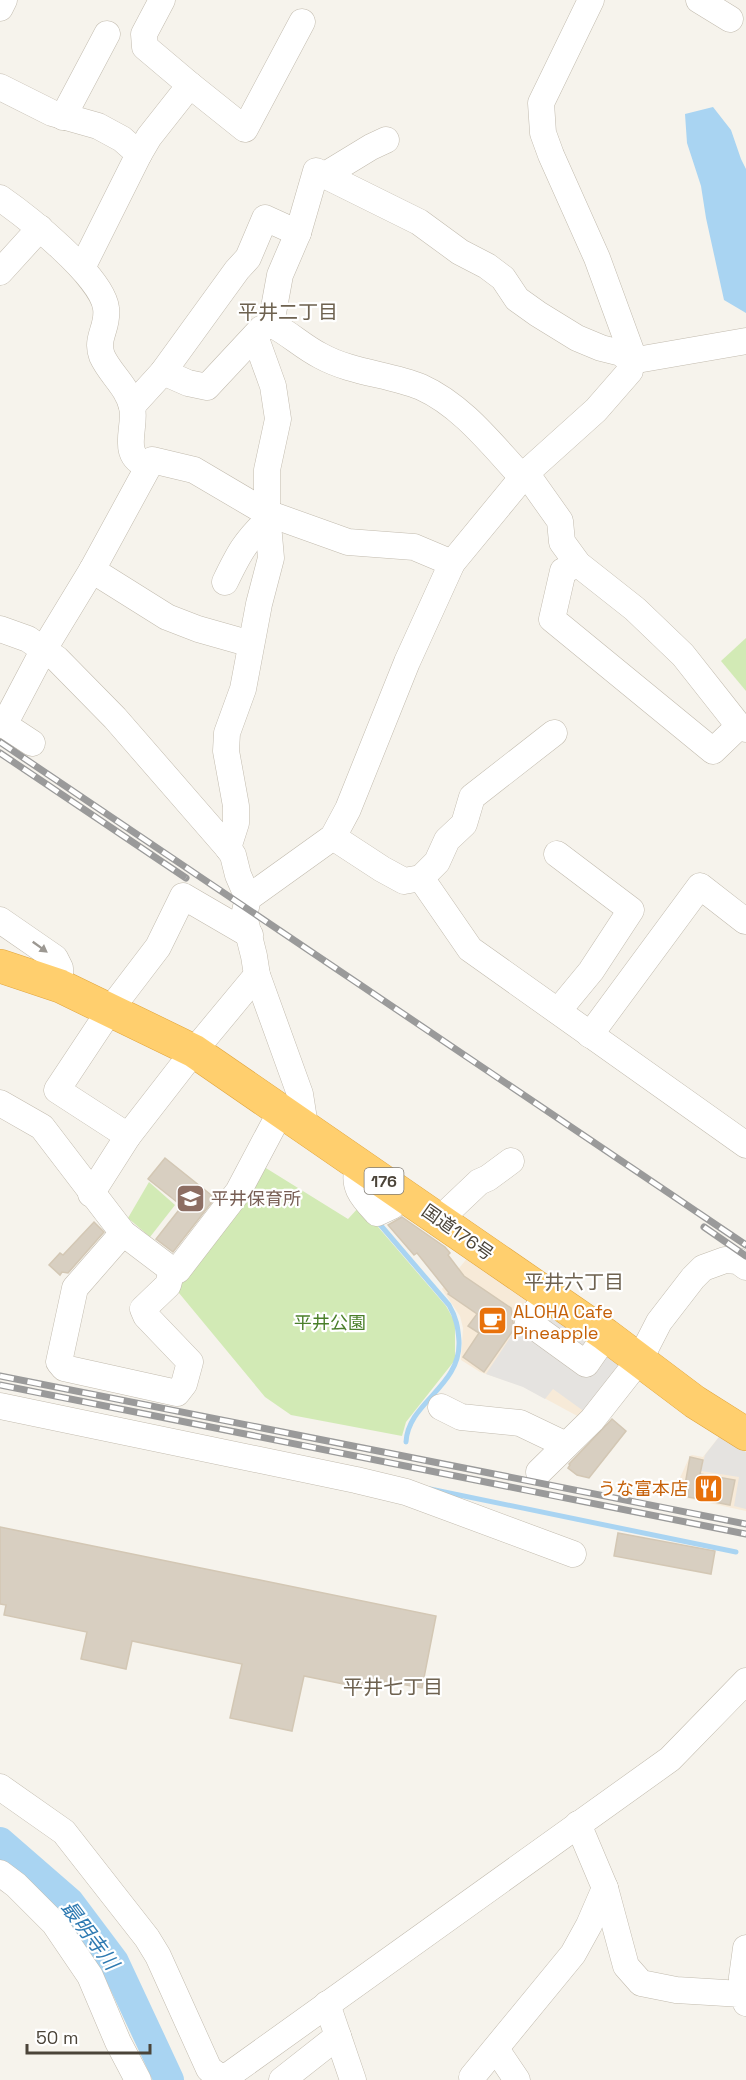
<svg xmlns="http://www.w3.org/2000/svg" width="746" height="2080" viewBox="0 0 746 2080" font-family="'Space Grotesk','Noto Sans JP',sans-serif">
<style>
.commercial{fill:#f7ead8}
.green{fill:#d2eab5}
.parking{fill:#e5e3e0}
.water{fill:#a9d4f2}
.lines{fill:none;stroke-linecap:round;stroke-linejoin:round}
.stream{stroke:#a9d4f2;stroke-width:5}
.river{stroke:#a9d4f2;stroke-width:30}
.building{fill:#d8cfc1;stroke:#d3c7b4;stroke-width:1.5}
.minor-casing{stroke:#c2bbae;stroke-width:27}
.highway-casing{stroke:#e0a43c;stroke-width:34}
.minor{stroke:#fff;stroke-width:26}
.highway{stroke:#ffcf6e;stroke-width:33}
.rail-casing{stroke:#9a9a9a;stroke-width:7}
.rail{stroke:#fff;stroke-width:4.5;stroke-dasharray:14;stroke-linecap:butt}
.oneway{fill:#9c9892}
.labels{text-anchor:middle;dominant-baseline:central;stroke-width:4.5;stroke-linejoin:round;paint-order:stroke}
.shield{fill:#fff;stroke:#817c74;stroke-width:1.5}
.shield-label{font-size:16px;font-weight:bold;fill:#4b4439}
.education-label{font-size:18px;fill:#785e54;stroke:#fff;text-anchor:start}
.street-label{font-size:18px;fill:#4b4439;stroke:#fff}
.food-label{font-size:18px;fill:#c56008;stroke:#fff;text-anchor:start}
.park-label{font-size:18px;fill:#4a7f2a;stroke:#fff}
.neighbourhood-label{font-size:20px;fill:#6e6250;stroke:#fff}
.water-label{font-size:20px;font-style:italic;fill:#2e7ab2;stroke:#fff}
</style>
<rect width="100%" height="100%" fill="#f6f3ec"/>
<g class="commercial">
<polygon points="469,1256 624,1365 581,1418 522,1386 480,1372 461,1360 463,1328 460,1316 442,1289"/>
<polygon points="719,1437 746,1452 746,1511 672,1495 690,1456 692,1455 703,1457"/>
</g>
<g class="green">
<polygon points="746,638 746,691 721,661"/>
<polygon points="261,1165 348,1219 360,1206 446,1306 455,1322 455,1360 406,1422 402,1436 291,1415 265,1397 174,1287"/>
<polygon points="149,1182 175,1205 150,1237 128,1218"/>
</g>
<g class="parking">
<polygon points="533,1303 619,1365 585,1412 553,1389 545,1399 523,1387 486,1374"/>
<polygon points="719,1437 746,1452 746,1509 734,1506 739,1477 701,1471 705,1455"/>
</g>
<polygon class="water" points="713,107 731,130 741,159 746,169 746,313 724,300 706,218 701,186 687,143 685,114"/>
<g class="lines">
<g class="stream">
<path d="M 377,1221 L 449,1305 C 456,1317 458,1327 459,1341 C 461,1387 408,1402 406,1442"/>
<polyline points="430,1489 736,1552"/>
</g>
<polyline class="river" points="0,1842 69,1902 114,1962 169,2080"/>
</g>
<g class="building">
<polygon points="165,1158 215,1198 173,1252 156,1239 182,1206 148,1179"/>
<polygon points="402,1217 445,1247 450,1253 448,1255 464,1276 511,1308 514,1329 484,1372 463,1357 479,1333 468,1326 477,1314 448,1294 449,1293 417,1253 414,1255 388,1225"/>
<polygon points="94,1222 104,1232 68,1273 62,1272 60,1275 49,1265 60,1253 63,1255"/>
<polygon points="612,1419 626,1431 589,1478 577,1475 568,1468 570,1465 569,1464"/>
<polygon points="690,1457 703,1460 700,1474 735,1480 730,1505 683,1496"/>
<polygon points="0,1527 436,1616 422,1688 384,1681 383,1689 349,1683 348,1685 304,1676 292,1731 230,1718 242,1664 132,1641 126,1669 81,1659 87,1632 4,1615 6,1605 0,1604"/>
<polygon points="618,1533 715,1551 711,1574 614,1556"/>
</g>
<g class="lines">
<defs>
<g id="minor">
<polyline points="162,0 144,34 145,47 190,85"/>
<polyline points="699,0 730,19"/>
<polyline points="0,8 4,0"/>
<polyline points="0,87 52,113 98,126 122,139 139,154"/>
<polyline points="63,117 107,34"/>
<polyline points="325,175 371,147 386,140"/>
<path d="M 0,198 C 26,216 102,276 106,308 C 109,327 95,338 102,356 C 110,374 128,387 132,407 C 137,428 118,456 149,466"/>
<polyline points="82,268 139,154 149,137 190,85 245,129 302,22"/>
<polyline points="0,272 40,228"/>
<polyline points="271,324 280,275 298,233"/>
<path d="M 163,372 L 188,383 L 207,387 L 261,329 L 271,324 C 289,333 303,347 321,356 C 352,373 389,374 421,387 C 463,406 492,445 523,478"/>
<polyline points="132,406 163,372 237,270 248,258 265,218 298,233 316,171 419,222 460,252 487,266 503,278 517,299 538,314 577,338 601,348 621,353 631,361 746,341"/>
<polyline points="526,473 560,521 562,542 578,564 635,609 683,655 739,726 746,729"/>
<polyline points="578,564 563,571 552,619 713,751 739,726"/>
<polyline points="92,570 167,617 198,629 251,644"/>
<path d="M 225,582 C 238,555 245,541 268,520"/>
<polyline points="0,629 28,639 57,659 115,718 228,848 233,855 238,875 248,898"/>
<polyline points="0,722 32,743"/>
<polyline points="4,725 44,649 92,570 152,460 194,470 267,513 348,542 414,547 452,563"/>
<polyline points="333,837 382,869 404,881 421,878 437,862 447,840 464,824 472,797 554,733"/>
<polyline points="228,848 236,823 236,806 226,751 227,733 243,689 259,604 271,558 267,513 267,470 278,419 273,386 255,336"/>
<polyline points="557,854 631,910 591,971 558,1011"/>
<polyline points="421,878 470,949 746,1145"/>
<polyline points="0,920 55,958 60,968 60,986"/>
<polyline points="590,1035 700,886 745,921"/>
<polyline points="0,1103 42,1127 123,1233 172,1270 178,1270 238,1192 281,1111"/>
<polyline points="305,1126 300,1094 257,975 254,956 244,916 248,898 333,837 348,809 407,662 452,563 526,473 596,410 630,371 631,351 597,258 551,155 543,133 541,103 591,0"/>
<polyline points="128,1136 57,1090 110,1010 158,947 183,896 250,935"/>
<path d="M 359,1163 C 351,1186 362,1197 377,1213 L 392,1206 L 401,1192"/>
<polyline points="91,1194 128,1136 194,1051 257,975"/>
<polyline points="440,1219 479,1182 488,1178 511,1161"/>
<polyline points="123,1233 75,1288 59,1362 64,1368 177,1393 184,1384 190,1362 146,1316 143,1309 168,1285 172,1270"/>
<polyline points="548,1294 528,1322 586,1364 606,1335"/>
<polyline points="0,1406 356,1480 406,1492 573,1554"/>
<polyline points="441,1407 461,1417 520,1423 566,1445"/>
<polyline points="539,1472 592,1420 640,1359 659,1322 693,1278 703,1268 725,1260 738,1261 746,1267"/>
<polyline points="0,1787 64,1832 147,1938 158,1956 209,2069 220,2077 229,2075 670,1759 746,1681"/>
<polyline points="578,1824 605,1888 626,1966 641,1983 676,1990 742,1994 746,2003"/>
<polyline points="0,1873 16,1885 54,1923 90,1976 118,2042 138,2080"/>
<polyline points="742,1994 742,1977 746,1948"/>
<polyline points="327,2004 353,2080"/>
<polyline points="496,2049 517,2080"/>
<polyline points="472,2077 573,1954 589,1925 605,1888"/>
<polyline points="282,2080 338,2036"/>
</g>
<polyline id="highway" points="0,966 60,986 194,1051 606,1335 695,1402 746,1434"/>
</defs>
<use href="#minor" class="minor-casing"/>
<use href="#highway" class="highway-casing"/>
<use href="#minor" class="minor"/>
<use href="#highway" class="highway"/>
<defs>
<g id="rail">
<polyline points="0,742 746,1245"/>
<polyline points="0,753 186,878"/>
<polyline points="704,1227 746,1256"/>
<polyline points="0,1376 746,1524"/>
<polyline points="0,1385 746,1534"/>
</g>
</defs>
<use href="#rail" class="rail-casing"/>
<use href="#rail" class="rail"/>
</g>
<defs><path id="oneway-solid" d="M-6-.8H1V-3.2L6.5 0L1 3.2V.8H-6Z" transform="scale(1.5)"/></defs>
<use class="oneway" href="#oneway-solid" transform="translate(40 947) rotate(36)"/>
<defs>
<symbol id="school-square" viewBox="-11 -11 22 22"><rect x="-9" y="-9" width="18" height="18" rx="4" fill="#8d6e63" stroke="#fff"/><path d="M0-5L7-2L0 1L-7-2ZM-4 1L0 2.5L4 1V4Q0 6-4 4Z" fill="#fff"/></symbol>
<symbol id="cafe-square" viewBox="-11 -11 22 22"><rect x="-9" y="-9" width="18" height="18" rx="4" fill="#e8710a" stroke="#fff"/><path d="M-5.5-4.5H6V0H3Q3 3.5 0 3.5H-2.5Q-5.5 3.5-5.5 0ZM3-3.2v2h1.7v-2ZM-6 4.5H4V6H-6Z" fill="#fff"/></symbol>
<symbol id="restaurant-square" viewBox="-11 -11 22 22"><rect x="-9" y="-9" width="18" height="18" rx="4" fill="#e8710a" stroke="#fff"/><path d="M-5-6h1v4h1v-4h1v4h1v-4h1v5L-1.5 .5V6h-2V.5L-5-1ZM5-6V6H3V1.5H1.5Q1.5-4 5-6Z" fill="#fff"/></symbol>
</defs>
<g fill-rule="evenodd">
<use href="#school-square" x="174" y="1182" width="33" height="33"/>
<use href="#cafe-square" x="476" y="1304" width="33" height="33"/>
<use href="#restaurant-square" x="692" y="1472" width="33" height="33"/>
</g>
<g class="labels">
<rect class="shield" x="364.5" y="1168" width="39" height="26" rx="4.5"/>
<g class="shield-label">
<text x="384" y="1181">176</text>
</g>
<g class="education-label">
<text x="211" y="1198">平井保育所</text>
</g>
<g class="street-label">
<text transform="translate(458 1232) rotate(35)">国道176号</text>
</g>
<g class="food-label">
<text x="513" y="1311">ALOHA Cafe<tspan x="513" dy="21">Pineapple</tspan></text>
<text x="688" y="1488" text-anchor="end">うな富本店</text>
</g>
<g class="park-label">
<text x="330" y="1322">平井公園</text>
</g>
<g class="neighbourhood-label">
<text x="288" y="312">平井二丁目</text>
<text x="574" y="1282">平井六丁目</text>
<text x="393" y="1687">平井七丁目</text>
</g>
<g class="water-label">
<text transform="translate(90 1935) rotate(53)">最明寺川</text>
</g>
</g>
<path d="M27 2044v9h123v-9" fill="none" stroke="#4b4439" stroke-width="3"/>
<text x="36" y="2044" font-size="18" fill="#4b4439" stroke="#ffffff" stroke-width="4.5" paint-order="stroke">50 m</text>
</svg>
